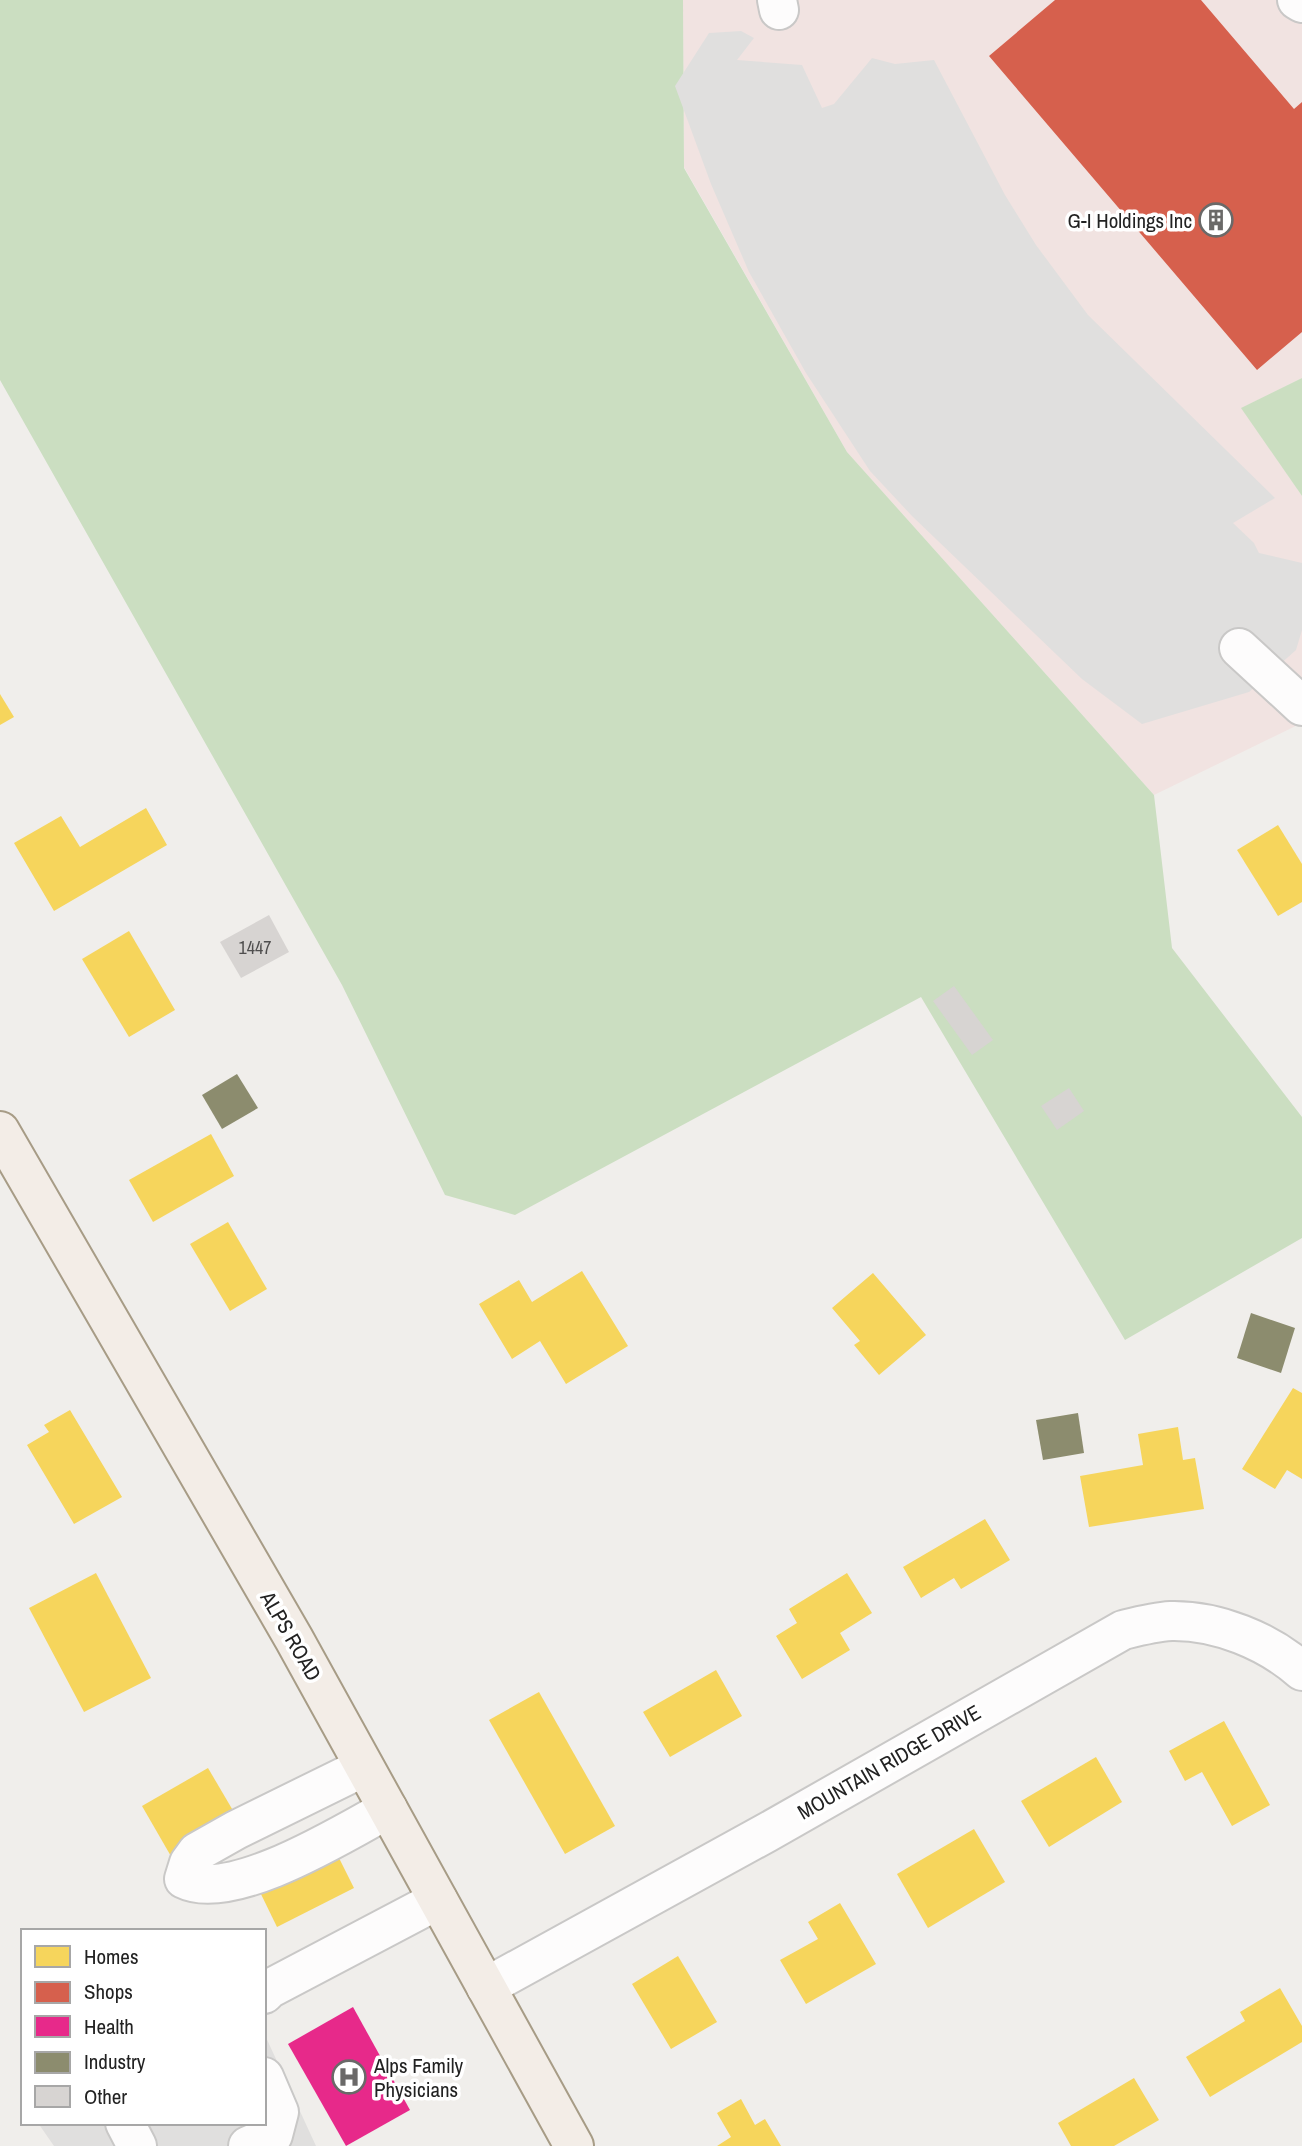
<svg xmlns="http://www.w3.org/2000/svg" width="1302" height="2146" viewBox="0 0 1302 2146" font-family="'Archivo Narrow',sans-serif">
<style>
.commercial{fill:#f1e3e1}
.forest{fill:#cbdec1}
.parking{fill:#e0dfde}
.homes{fill:#f6d55c}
.shops{fill:#d6604d}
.health{fill:#e7298a}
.industry{fill:#8c8c6e}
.building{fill:#d7d4d2}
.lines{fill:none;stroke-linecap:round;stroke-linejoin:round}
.minor-casing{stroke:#c9c8c7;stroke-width:42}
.major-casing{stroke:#a79c86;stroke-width:42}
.minor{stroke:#fdfcfc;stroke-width:38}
.major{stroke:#f3ede7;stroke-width:38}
.labels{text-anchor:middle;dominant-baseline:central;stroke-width:7;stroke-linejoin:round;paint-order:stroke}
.number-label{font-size:18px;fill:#4f4e4e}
.poi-label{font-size:21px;fill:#222;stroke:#fff;text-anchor:end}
.street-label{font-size:21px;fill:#222;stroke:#fff}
</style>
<rect width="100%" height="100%" fill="#f0eeeb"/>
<polygon class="commercial" points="683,0 1302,0 1302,378 1242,408 1302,496 1302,723 1154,795 847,452 684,167"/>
<g class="forest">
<polygon points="0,0 683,0 684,168 847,452 1154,795 1172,948 1302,1117 1302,1238 1125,1340 921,997 515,1215 445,1195 342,985 0,380"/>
<polygon points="1302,378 1302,496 1241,408"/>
</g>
<g class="parking">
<polygon points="741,31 754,38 737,60 802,65 822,108 834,104 872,58 895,64 934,60 1005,195 1036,245 1088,315 1275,498 1233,523 1254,543 1259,553 1302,563 1302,630 1296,650 1249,692 1142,724 1082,679 912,516 870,471 806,373 749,272 711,184 675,86 709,33"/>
<polygon points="264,2033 316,2146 54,2146 38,2123 264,2123"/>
</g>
<g class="homes">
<polygon points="0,694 14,717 0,725"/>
<polygon points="146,808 167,845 54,911 14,843 61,816 80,847"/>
<polygon points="1278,825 1302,864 1302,902 1278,916 1237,850"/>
<polygon points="129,931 175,1010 129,1037 82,959"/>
<polygon points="211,1134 234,1176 153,1222 129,1180"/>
<polygon points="228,1222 267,1289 230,1311 190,1244"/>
<polygon points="582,1271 628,1346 566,1384 540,1341 512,1359 479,1304 519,1280 532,1302"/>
<polygon points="873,1273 926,1335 879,1375 854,1345 860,1341 832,1308"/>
<polygon points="1293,1388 1302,1393 1302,1479 1287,1470 1275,1489 1242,1469"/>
<polygon points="70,1410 122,1497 74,1524 27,1445 49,1432 44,1425"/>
<polygon points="1178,1427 1183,1460 1195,1458 1204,1509 1089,1527 1080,1476 1143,1465 1138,1434"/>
<polygon points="985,1519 1010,1560 961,1589 954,1578 921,1598 903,1567"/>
<polygon points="96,1573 151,1678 84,1712 29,1608"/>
<polygon points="847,1573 872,1613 840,1633 850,1650 802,1679 776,1636 797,1623 789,1609"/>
<polygon points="716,1670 742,1716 670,1757 643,1712"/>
<polygon points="539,1692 615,1826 565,1854 489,1720"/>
<polygon points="1224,1721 1270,1805 1232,1826 1202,1772 1185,1781 1169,1751"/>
<polygon points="1096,1757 1122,1802 1049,1847 1021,1801"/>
<polygon points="208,1768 238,1819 172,1858 142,1806"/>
<polygon points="974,1829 1005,1882 928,1928 897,1874"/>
<polygon points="335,1850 354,1888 277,1927 258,1888"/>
<polygon points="840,1903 876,1964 806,2004 780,1960 818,1939 808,1922"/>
<polygon points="678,1956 717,2022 671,2049 632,1984"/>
<polygon points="1280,1988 1302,2026 1302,2042 1210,2097 1186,2057 1245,2021 1240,2012"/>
<polygon points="1134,2078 1159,2120 1114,2146 1071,2146 1058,2123"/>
<polygon points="741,2099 755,2125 765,2119 781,2146 717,2146 731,2137 717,2113"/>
</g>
<polygon class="shops" points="1055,0 1201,0 1294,109 1302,102 1302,332 1257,370 989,56"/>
<polygon class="health" points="353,2007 410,2110 346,2146 288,2044"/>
<g class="industry">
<polygon points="237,1074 258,1108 222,1129 202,1095"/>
<polygon points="1251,1313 1295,1328 1281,1373 1237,1358"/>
<polygon points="1078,1413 1084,1453 1043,1460 1036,1420"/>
</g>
<g class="building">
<polygon points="269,915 289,952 241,978 220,942"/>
<polygon points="954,986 993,1040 972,1055 933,1001"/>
<polygon points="1069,1088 1084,1111 1057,1130 1041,1106"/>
</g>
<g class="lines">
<defs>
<g id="minor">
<polyline points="777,0 779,10"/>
<polyline points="1297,0 1302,3"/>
<polyline points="1239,648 1302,706"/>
<path d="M 364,1767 L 236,1830 L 197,1852 L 189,1863 L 184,1879 C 232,1903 344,1833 388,1809"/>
<path d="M 486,1987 L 766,1833 L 1123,1630 C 1139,1626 1154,1622 1171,1621 C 1217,1620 1268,1641 1302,1671"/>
<polyline points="264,1994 269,1989 438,1900"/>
<polyline points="125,2123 137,2146"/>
<polyline points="248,2146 273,2135 279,2112 264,2077"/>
</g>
<polyline id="major" points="0,1131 294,1639 574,2146"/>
</defs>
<use href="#minor" class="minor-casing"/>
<use href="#major" class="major-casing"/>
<use href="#minor" class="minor"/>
<use href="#major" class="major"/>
</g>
<defs>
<symbol id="building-ring" viewBox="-11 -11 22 22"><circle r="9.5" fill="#fff" stroke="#6a6968" stroke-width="1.5"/><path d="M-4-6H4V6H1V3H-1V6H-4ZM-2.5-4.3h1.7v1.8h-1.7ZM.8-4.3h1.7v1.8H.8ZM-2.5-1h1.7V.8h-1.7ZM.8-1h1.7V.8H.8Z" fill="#6a6968"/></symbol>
<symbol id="hospital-ring" viewBox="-11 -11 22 22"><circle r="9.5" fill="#fff" stroke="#6a6968" stroke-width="1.5"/><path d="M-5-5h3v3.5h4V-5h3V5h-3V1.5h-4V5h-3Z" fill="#6a6968"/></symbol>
</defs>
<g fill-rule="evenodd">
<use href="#building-ring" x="1197" y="201" width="38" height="38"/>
<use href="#hospital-ring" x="330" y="2058" width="38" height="38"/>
</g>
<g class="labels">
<g class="number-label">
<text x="255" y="947">1447</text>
</g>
<g class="poi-label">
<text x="1192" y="220">G-I Holdings Inc</text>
<text x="374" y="2065" text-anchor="start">Alps Family<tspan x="374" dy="24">Physicians</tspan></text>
</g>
<g class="street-label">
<text transform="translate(291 1636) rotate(60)">ALPS ROAD</text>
<text transform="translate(889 1762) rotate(-30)">MOUNTAIN RIDGE DRIVE</text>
</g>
</g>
<rect x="21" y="1929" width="245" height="196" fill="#ffffff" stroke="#a7a7a7" stroke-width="2"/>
<rect x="35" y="1946" width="35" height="21" fill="#f6d55c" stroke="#a7a7a7" stroke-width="2"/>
<text x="84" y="1964" font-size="21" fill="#222222">Homes</text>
<rect x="35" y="1982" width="35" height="21" fill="#d6604d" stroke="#a7a7a7" stroke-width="2"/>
<text x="84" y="1999" font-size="21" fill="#222222">Shops</text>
<rect x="35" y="2016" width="35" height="21" fill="#e7298a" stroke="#a7a7a7" stroke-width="2"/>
<text x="84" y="2034" font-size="21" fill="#222222">Health</text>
<rect x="35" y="2052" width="35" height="21" fill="#8c8c6e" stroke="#a7a7a7" stroke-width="2"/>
<text x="84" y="2069" font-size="21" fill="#222222">Industry</text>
<rect x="35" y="2086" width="35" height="21" fill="#d7d4d2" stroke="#a7a7a7" stroke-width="2"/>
<text x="84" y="2104" font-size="21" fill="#222222">Other</text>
</svg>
